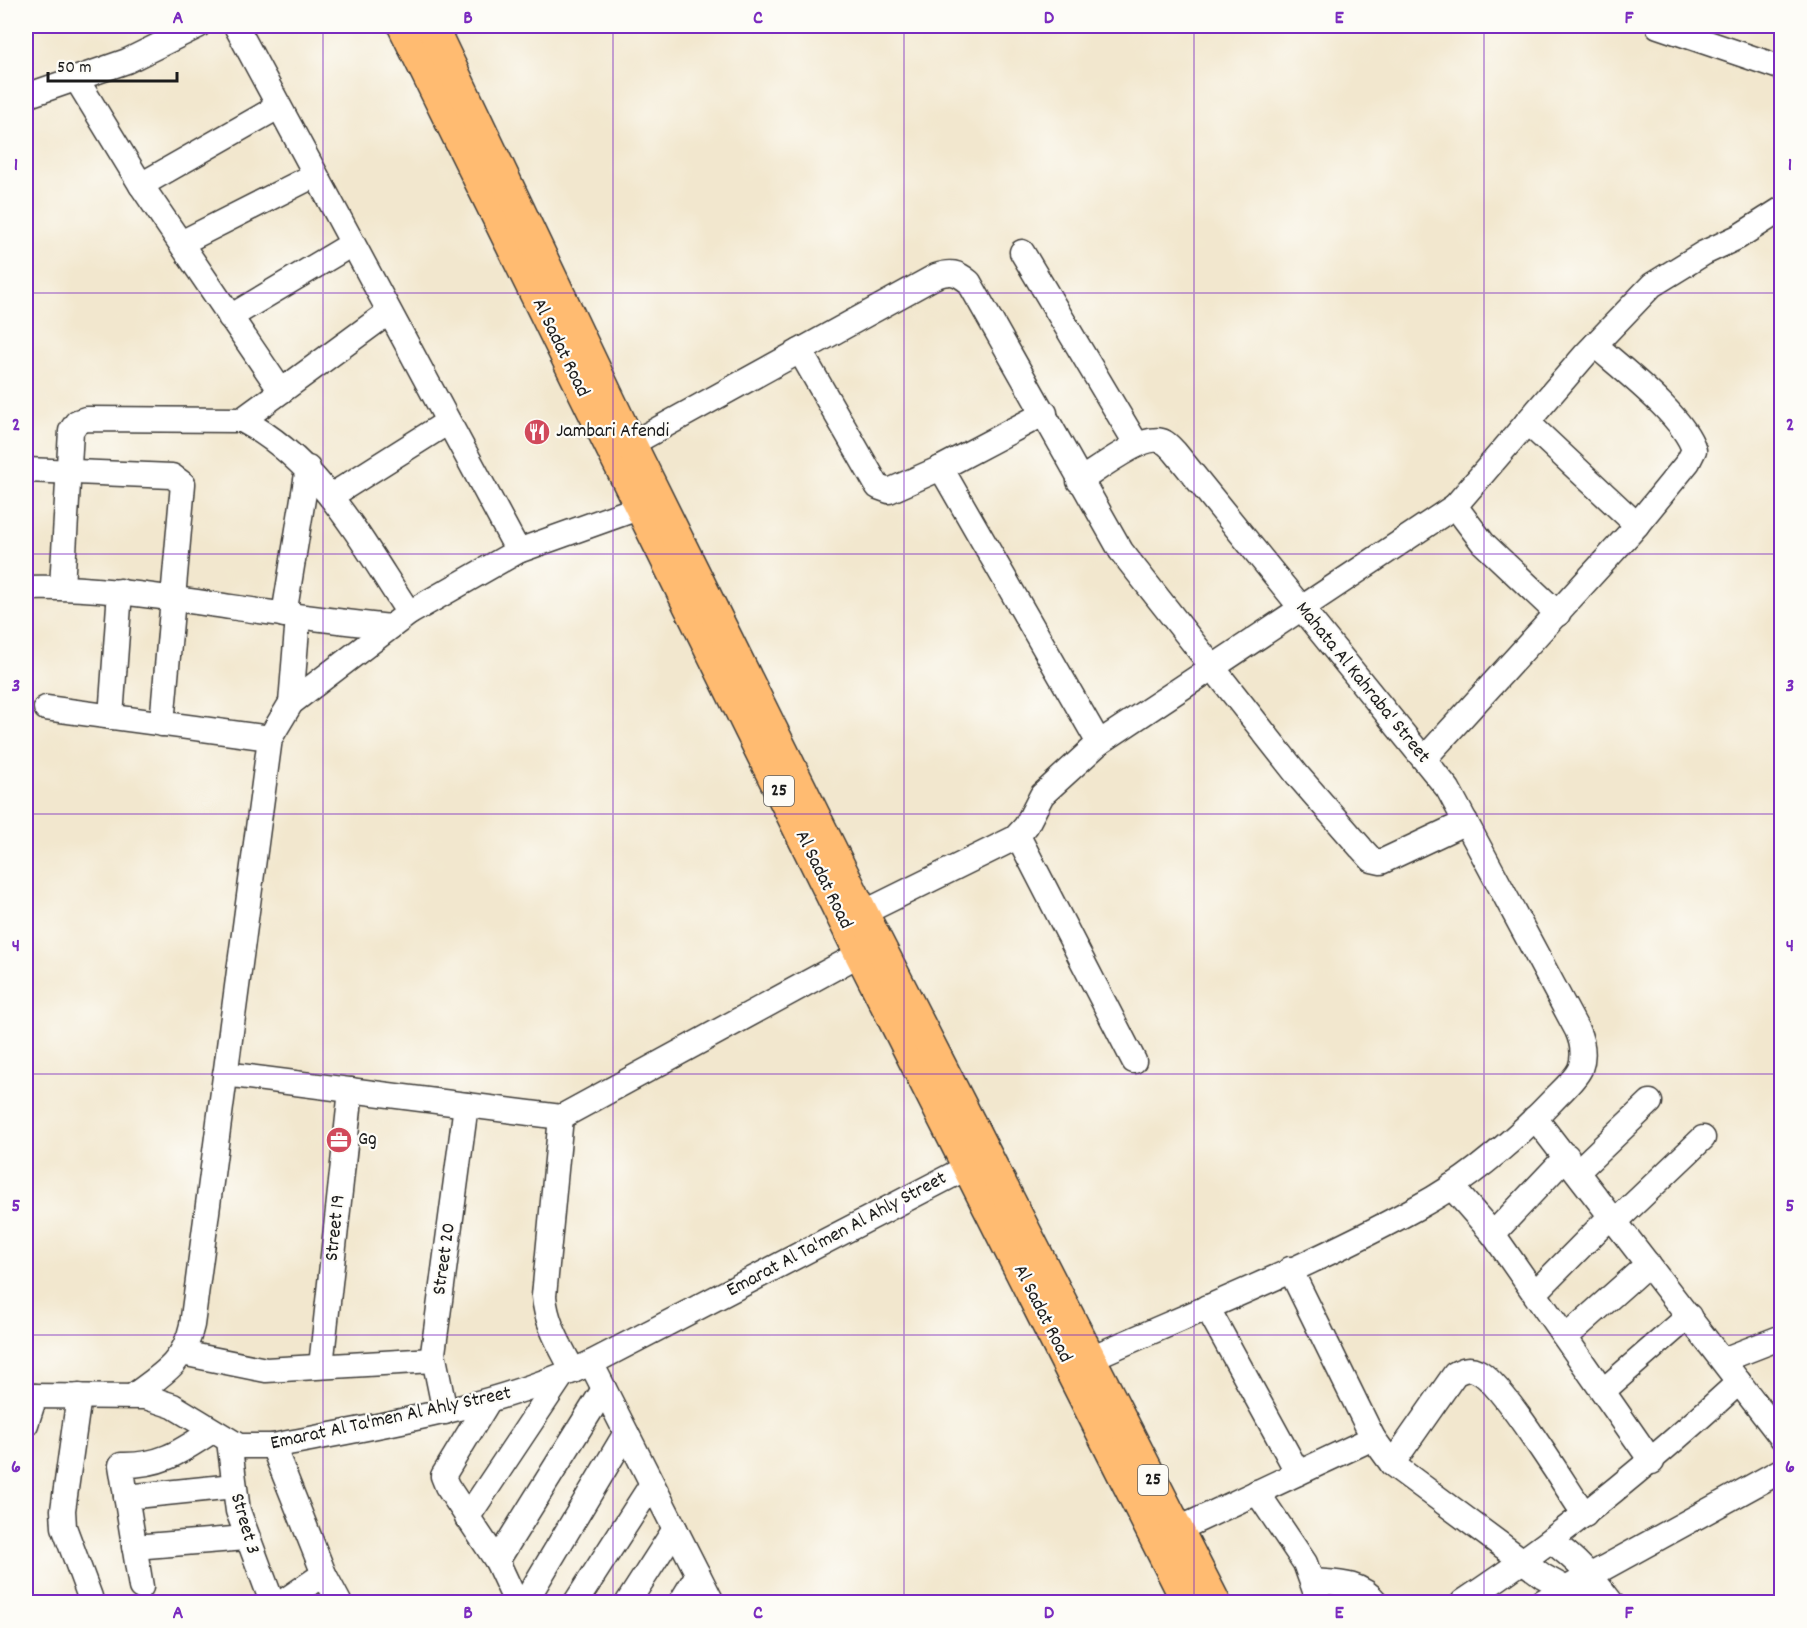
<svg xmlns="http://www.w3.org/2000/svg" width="1807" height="1628" viewBox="0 0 1807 1628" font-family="Dekko,sans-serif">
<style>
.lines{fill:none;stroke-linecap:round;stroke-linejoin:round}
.minor-casing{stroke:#3c3a37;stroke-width:27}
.major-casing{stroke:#3c3a37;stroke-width:33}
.minor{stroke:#fff;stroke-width:24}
.major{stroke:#ffbb71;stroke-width:30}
.grid{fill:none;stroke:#7b2cbf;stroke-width:1.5;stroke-opacity:0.55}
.labels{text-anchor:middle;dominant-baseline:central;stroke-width:4.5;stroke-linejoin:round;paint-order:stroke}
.shield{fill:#fdfcf7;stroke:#605f5e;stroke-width:1.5}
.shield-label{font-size:18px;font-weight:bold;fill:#1c1c1c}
.street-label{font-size:20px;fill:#1c1c1c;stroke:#fdfcf7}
.poi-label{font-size:20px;fill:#1c1c1c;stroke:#fdfcf7;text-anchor:start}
.neatline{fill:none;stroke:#7b2cbf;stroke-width:2}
.grid-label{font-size:20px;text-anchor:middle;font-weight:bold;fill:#7b2cbf}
</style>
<rect width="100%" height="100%" fill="#fdfcf7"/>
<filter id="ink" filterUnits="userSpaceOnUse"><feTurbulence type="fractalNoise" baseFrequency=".0167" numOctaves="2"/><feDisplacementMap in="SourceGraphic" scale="12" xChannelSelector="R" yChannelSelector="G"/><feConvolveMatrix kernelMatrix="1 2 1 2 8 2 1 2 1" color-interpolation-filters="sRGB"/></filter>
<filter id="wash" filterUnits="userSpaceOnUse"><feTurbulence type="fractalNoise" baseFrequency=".008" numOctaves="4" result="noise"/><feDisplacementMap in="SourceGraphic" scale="24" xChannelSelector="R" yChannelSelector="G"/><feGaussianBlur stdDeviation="1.35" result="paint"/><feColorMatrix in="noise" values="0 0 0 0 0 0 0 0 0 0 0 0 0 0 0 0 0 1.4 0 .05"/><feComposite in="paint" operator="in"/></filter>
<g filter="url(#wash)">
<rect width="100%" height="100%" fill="#f2e7ce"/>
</g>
<g filter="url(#ink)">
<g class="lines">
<defs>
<g id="minor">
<polyline points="236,26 518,551"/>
<polyline points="1658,26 1782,68"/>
<polyline points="77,80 141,185 281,391"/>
<polyline points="26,96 127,61 198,26"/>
<polyline points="141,185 278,107"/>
<polyline points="181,243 315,175"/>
<polyline points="1022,252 1137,445"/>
<polyline points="230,317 352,244"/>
<polyline points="800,351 874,480 878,487 889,491 941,468 1045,413"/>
<path d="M 242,420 C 321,462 361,541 409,613"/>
<polyline points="1527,422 1637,525"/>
<path d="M 631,444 L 936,276 C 951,271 957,272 969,282 L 1121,551 L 1299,777 L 1361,848 L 1372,860 L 1381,862 L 1466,822"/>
<polyline points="941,468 1099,743"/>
<polyline points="26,470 172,476 183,484 162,724"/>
<path d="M 1079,481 C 1096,471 1146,431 1164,442 C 1168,444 1172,449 1175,452 L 1448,789 L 1577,1030 C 1583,1043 1585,1055 1580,1069 C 1575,1079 1564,1089 1556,1097 C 1516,1139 1470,1179 1418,1207 C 1313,1265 1200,1310 1091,1358"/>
<polyline points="331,496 448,422"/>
<polyline points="62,587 71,431 77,422 86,419 242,420 389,312"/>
<path d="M 26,588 C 95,586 162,597 231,607 C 284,615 337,621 390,627"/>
<polyline points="1558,614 1483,543 1455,506 1585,355 1652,285 1704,253 1738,237 1782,209"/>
<polyline points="284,615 308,468"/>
<polyline points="291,703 298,617"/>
<polyline points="46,708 270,738"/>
<polyline points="111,717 120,591"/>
<path d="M 1425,758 L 1631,532 L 1688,462 L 1694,450 C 1684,416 1622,369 1595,345"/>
<polyline points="1018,836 1134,1061"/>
<polyline points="863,913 1015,838 1026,826 1042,795 1099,743 1455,506"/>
<polyline points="225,1074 561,1117 860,954"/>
<path d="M 561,1117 L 544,1296 C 546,1324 561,1347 573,1371"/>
<polyline points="1535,1118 1782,1438"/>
<polyline points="1578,1171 1650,1102"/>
<polyline points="1451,1186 1493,1234 1652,1462"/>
<polyline points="1616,1221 1703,1138"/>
<polyline points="1493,1234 1567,1156"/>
<polyline points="1290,1269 1373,1438 1392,1464 1543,1576 1590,1602"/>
<polyline points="1535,1293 1612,1215"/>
<polyline points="1207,1307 1298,1473"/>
<polyline points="1566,1337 1648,1264"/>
<polyline points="182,1353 266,1370 433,1360"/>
<polyline points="1723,1360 1782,1337"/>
<polyline points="591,1363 712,1602"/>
<polyline points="321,1366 351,1090"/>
<polyline points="1603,1391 1689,1316"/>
<path d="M 26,1396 L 146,1397 L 173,1406 L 239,1446 L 273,1446 C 381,1425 490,1409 591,1363 L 968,1167"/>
<polyline points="79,1396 63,1510 64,1527 90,1597"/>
<path d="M 133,1396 C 163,1374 184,1363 192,1325 L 270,738 L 291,703 L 409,613 L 518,551 L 638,508"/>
<polyline points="488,1402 443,1476 447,1486 497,1561 516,1602"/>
<polyline points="445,1412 433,1353 466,1105"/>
<polyline points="26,1424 35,1396"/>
<polyline points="229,1441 238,1511 272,1602"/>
<polyline points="273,1446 324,1574 339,1602"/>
<path d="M 1392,1464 L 1455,1374 C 1462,1370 1469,1367 1477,1371 C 1502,1381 1566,1488 1585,1515"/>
<polyline points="1257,1492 1305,1563 1319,1602"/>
<polyline points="126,1497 234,1486"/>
<polyline points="467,1518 561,1377"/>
<polyline points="1179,1529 1373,1438"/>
<path d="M 1551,1541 C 1576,1559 1593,1578 1611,1602"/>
<polyline points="134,1547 246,1538"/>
<polyline points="497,1561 604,1389"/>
<path d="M 1312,1581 C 1336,1583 1359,1581 1376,1602"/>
<path d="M 141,1587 L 121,1465 C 161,1466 180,1452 212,1431"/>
<polyline points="283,1602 324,1574"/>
<polyline points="525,1602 626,1433"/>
<polyline points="576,1602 652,1484"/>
<polyline points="628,1602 675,1529"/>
<polyline points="681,1602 698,1574"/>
<path d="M 1463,1602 C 1562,1537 1652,1462 1739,1382"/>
<polyline points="1542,1602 1782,1470"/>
</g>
<g id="major">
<polyline points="403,26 860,954 1187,1602"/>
<polyline points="432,26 631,444 863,913 1215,1602"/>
</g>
</defs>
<use href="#minor" class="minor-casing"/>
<use href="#major" class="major-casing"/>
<use href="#minor" class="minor"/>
<use href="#major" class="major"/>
</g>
</g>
<path class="grid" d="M 323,26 L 323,1602M 613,26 L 613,1602M 904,26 L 904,1602M 1194,26 L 1194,1602M 1484,26 L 1484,1602M 26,293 L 1782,293M 26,554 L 1782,554M 26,814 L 1782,814M 26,1074 L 1782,1074M 26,1335 L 1782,1335"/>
<defs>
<symbol id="restaurant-disc" viewBox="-11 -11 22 22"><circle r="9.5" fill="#d1495b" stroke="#fdfcf7"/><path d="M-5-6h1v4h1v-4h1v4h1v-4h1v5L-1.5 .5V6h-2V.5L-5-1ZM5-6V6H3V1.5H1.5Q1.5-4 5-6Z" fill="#fff"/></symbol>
<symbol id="office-disc" viewBox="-11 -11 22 22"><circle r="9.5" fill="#d1495b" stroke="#fdfcf7"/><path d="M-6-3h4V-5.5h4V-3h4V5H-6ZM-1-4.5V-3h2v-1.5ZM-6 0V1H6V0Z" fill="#fff"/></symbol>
</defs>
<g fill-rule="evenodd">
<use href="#restaurant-disc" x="522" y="417" width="30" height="30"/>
<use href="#office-disc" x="324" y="1125" width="30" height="30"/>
</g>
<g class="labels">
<g class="shield">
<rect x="764" y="776" width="30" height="30" rx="4.5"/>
<rect x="1138" y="1465" width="30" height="30" rx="4.5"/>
</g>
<g class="shield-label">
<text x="779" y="791">25</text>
<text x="1153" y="1480">25</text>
</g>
<g class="street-label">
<text transform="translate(560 348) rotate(64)">Al Sadat Road</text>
<text transform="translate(1362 683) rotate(51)">Mahata Al Kahraba' Street</text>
<text transform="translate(823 880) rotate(64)">Al Sadat Road</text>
<text transform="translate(336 1228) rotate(-84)">Street 19</text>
<text transform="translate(837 1235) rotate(-28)">Emarat Al Ta'men Al Ahly Street</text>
<text transform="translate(445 1259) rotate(-82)">Street 20</text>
<text transform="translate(1042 1314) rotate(63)">Al Sadat Road</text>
<text transform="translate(391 1419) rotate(-12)">Emarat Al Ta'men Al Ahly Street</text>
<text transform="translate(244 1524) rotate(74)">Street 3</text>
</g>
<g class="poi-label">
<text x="556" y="432">Jambari Afendi</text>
<text x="358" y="1140">Gg</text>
</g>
</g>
<rect width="1807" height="1628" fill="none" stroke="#fdfcf7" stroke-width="66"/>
<path d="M48 72v9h129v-9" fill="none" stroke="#1c1c1c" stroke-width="3"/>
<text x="57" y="72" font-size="18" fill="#1c1c1c" stroke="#fdfcf7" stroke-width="4.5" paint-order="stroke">50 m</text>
<rect x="33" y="33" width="1741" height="1562" class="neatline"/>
<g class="grid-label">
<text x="178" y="23">A</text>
<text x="468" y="23">B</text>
<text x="758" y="23">C</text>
<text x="1049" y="23">D</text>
<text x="1339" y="23">E</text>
<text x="1629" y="23">F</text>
<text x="16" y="170">1</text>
<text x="1790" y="170">1</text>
<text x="16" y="430">2</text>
<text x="1790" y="430">2</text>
<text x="16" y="691">3</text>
<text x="1790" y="691">3</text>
<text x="16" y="951">4</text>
<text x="1790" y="951">4</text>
<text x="16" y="1211">5</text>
<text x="1790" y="1211">5</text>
<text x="16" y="1472">6</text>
<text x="1790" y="1472">6</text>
<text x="178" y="1618">A</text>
<text x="468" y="1618">B</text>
<text x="758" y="1618">C</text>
<text x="1049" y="1618">D</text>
<text x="1339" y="1618">E</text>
<text x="1629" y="1618">F</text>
</g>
</svg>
